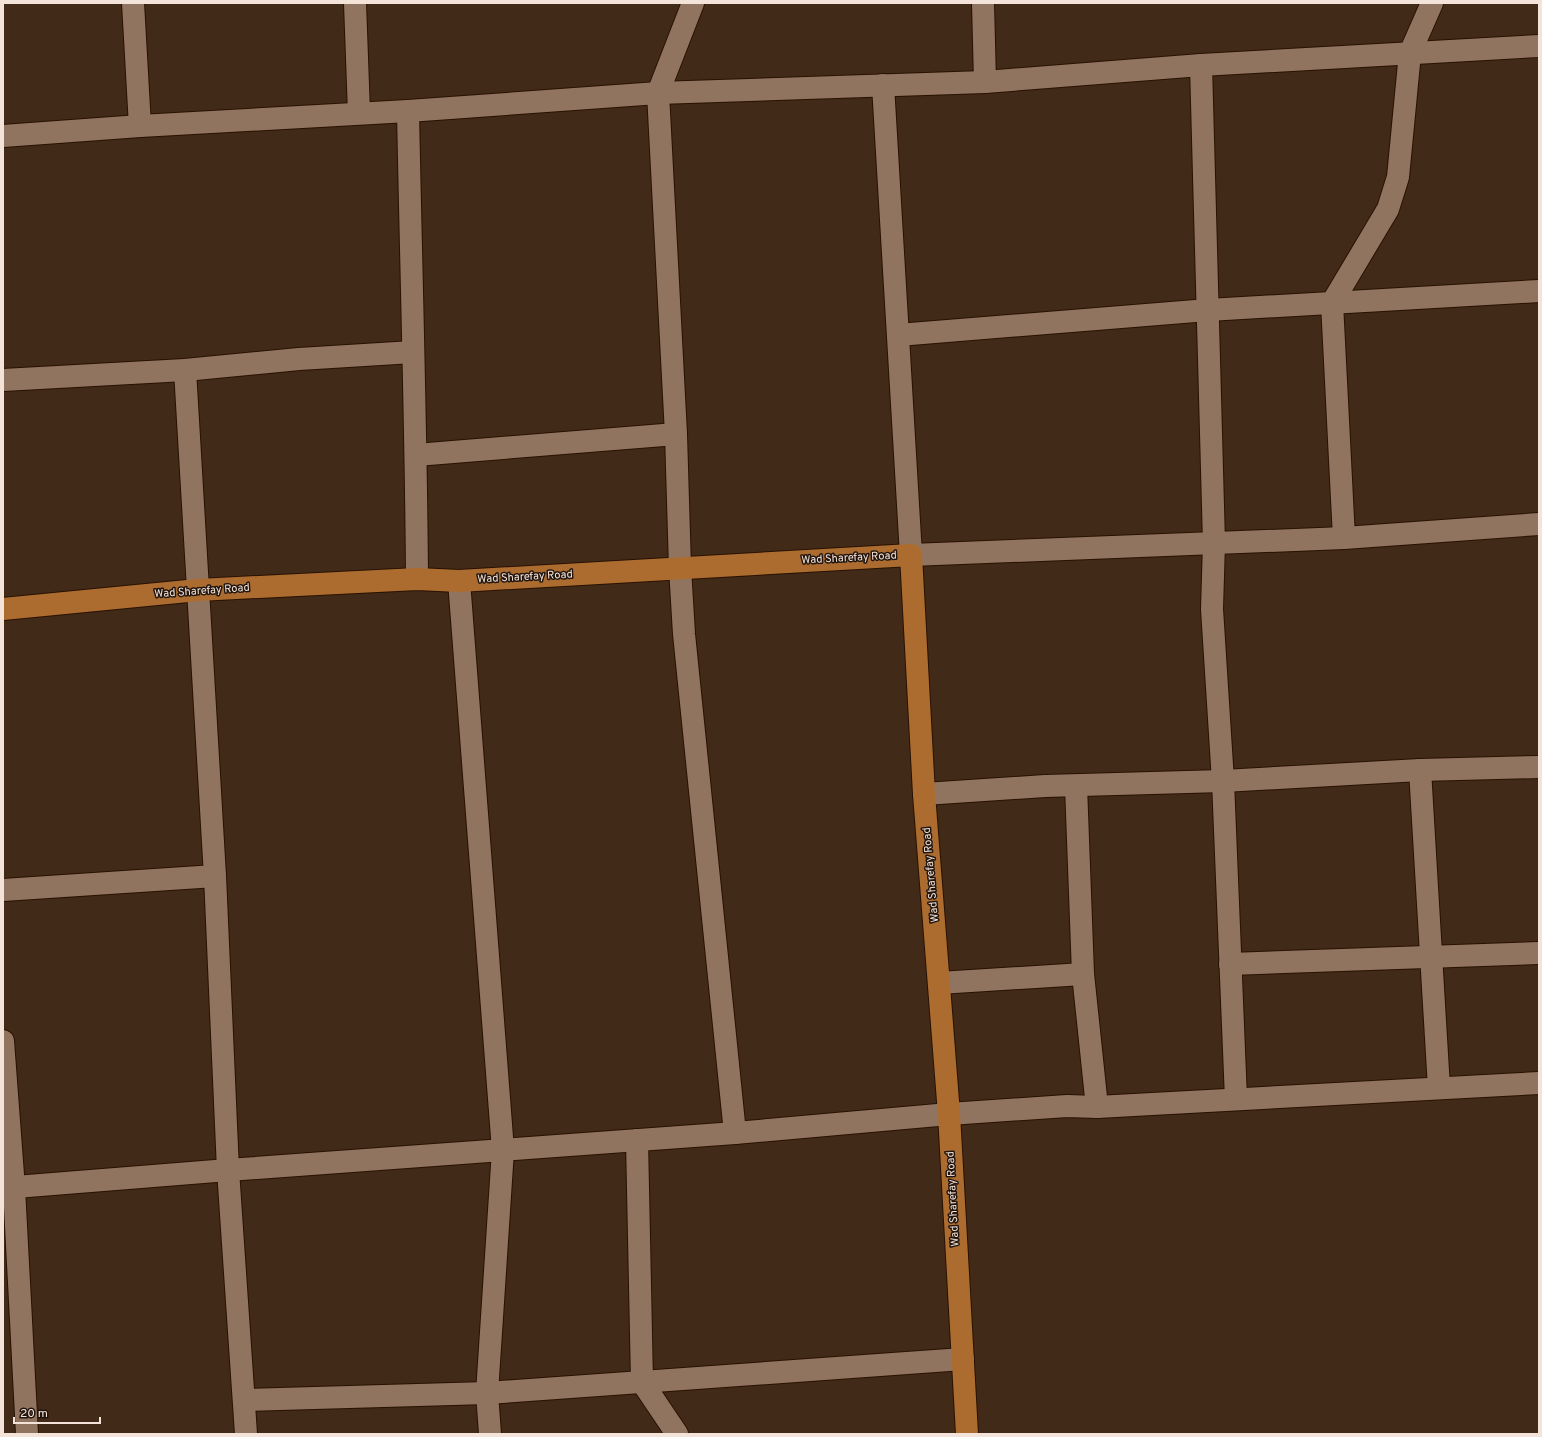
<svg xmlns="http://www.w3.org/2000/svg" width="1542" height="1437" viewBox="0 0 1542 1437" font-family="Overpass,sans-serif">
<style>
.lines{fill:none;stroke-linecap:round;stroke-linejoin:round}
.street-casing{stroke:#281202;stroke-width:24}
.primary-casing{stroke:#281202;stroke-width:24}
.street{stroke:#917460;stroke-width:22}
.primary{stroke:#ad6c2f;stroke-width:22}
.labels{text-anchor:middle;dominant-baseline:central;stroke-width:3;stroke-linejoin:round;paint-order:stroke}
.street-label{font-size:11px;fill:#f4e3d8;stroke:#21150e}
</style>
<rect width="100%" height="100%" fill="#422a18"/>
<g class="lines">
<defs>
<g id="street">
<polyline points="133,3 140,126"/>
<polyline points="355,3 359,113"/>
<polyline points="693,3 658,93 676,434 680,568 684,634 735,1133"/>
<polyline points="983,3 985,82"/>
<polyline points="1201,65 1214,543 1212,609 1223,781 1236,1099"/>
<polyline points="883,85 911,555 1344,538 1539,524"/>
<path d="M 408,111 C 411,267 416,423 417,579"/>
<polyline points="3,136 140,126 408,111 658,93 985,82 1201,65 1539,46"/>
<polyline points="898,335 1208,310 1539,291"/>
<polyline points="185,370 215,876 228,1170 246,1434"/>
<polyline points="3,380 185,370 299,359 413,352"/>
<polyline points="416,455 676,434"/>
<polyline points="1344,538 1332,303 1388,209 1398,177 1410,53 1432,3"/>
<polyline points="459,581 503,1150 487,1393 490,1434"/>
<polyline points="1420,770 1439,1088"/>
<polyline points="1076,786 1083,974 1097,1107"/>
<polyline points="924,794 1045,786 1223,781 1420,770 1539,767"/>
<polyline points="3,890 215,876"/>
<polyline points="1230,964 1539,953"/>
<polyline points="939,983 1083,974"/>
<polyline points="3,1041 14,1188 27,1434"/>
<polyline points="637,1140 642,1382 677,1434"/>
<polyline points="3,1188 228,1170 735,1133 949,1114 1067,1106 1097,1107 1539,1083"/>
<polyline points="244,1400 487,1393 963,1359"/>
</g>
<polyline id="primary" points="3,609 198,590 417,579 459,581 911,555 924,794 949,1114 967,1434"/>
</defs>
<use href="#street" class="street-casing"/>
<use href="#primary" class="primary-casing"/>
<use href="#street" class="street"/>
<use href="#primary" class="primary"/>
</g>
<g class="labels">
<g class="street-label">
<text transform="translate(849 558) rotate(-3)">Wad Sharefay Road</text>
<text transform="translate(525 577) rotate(-3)">Wad Sharefay Road</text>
<text transform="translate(202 591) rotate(-4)">Wad Sharefay Road</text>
<text transform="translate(931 875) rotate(-95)">Wad Sharefay Road</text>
<text transform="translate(953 1199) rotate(-93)">Wad Sharefay Road</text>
</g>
</g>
<rect width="1542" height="1437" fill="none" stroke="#f4e3d8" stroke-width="8"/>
<path d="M14 1417v6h86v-6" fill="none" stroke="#f4e3d8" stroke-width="2"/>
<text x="20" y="1417" font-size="12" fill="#f4e3d8" stroke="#21150e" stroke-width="3" paint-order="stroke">20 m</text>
</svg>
